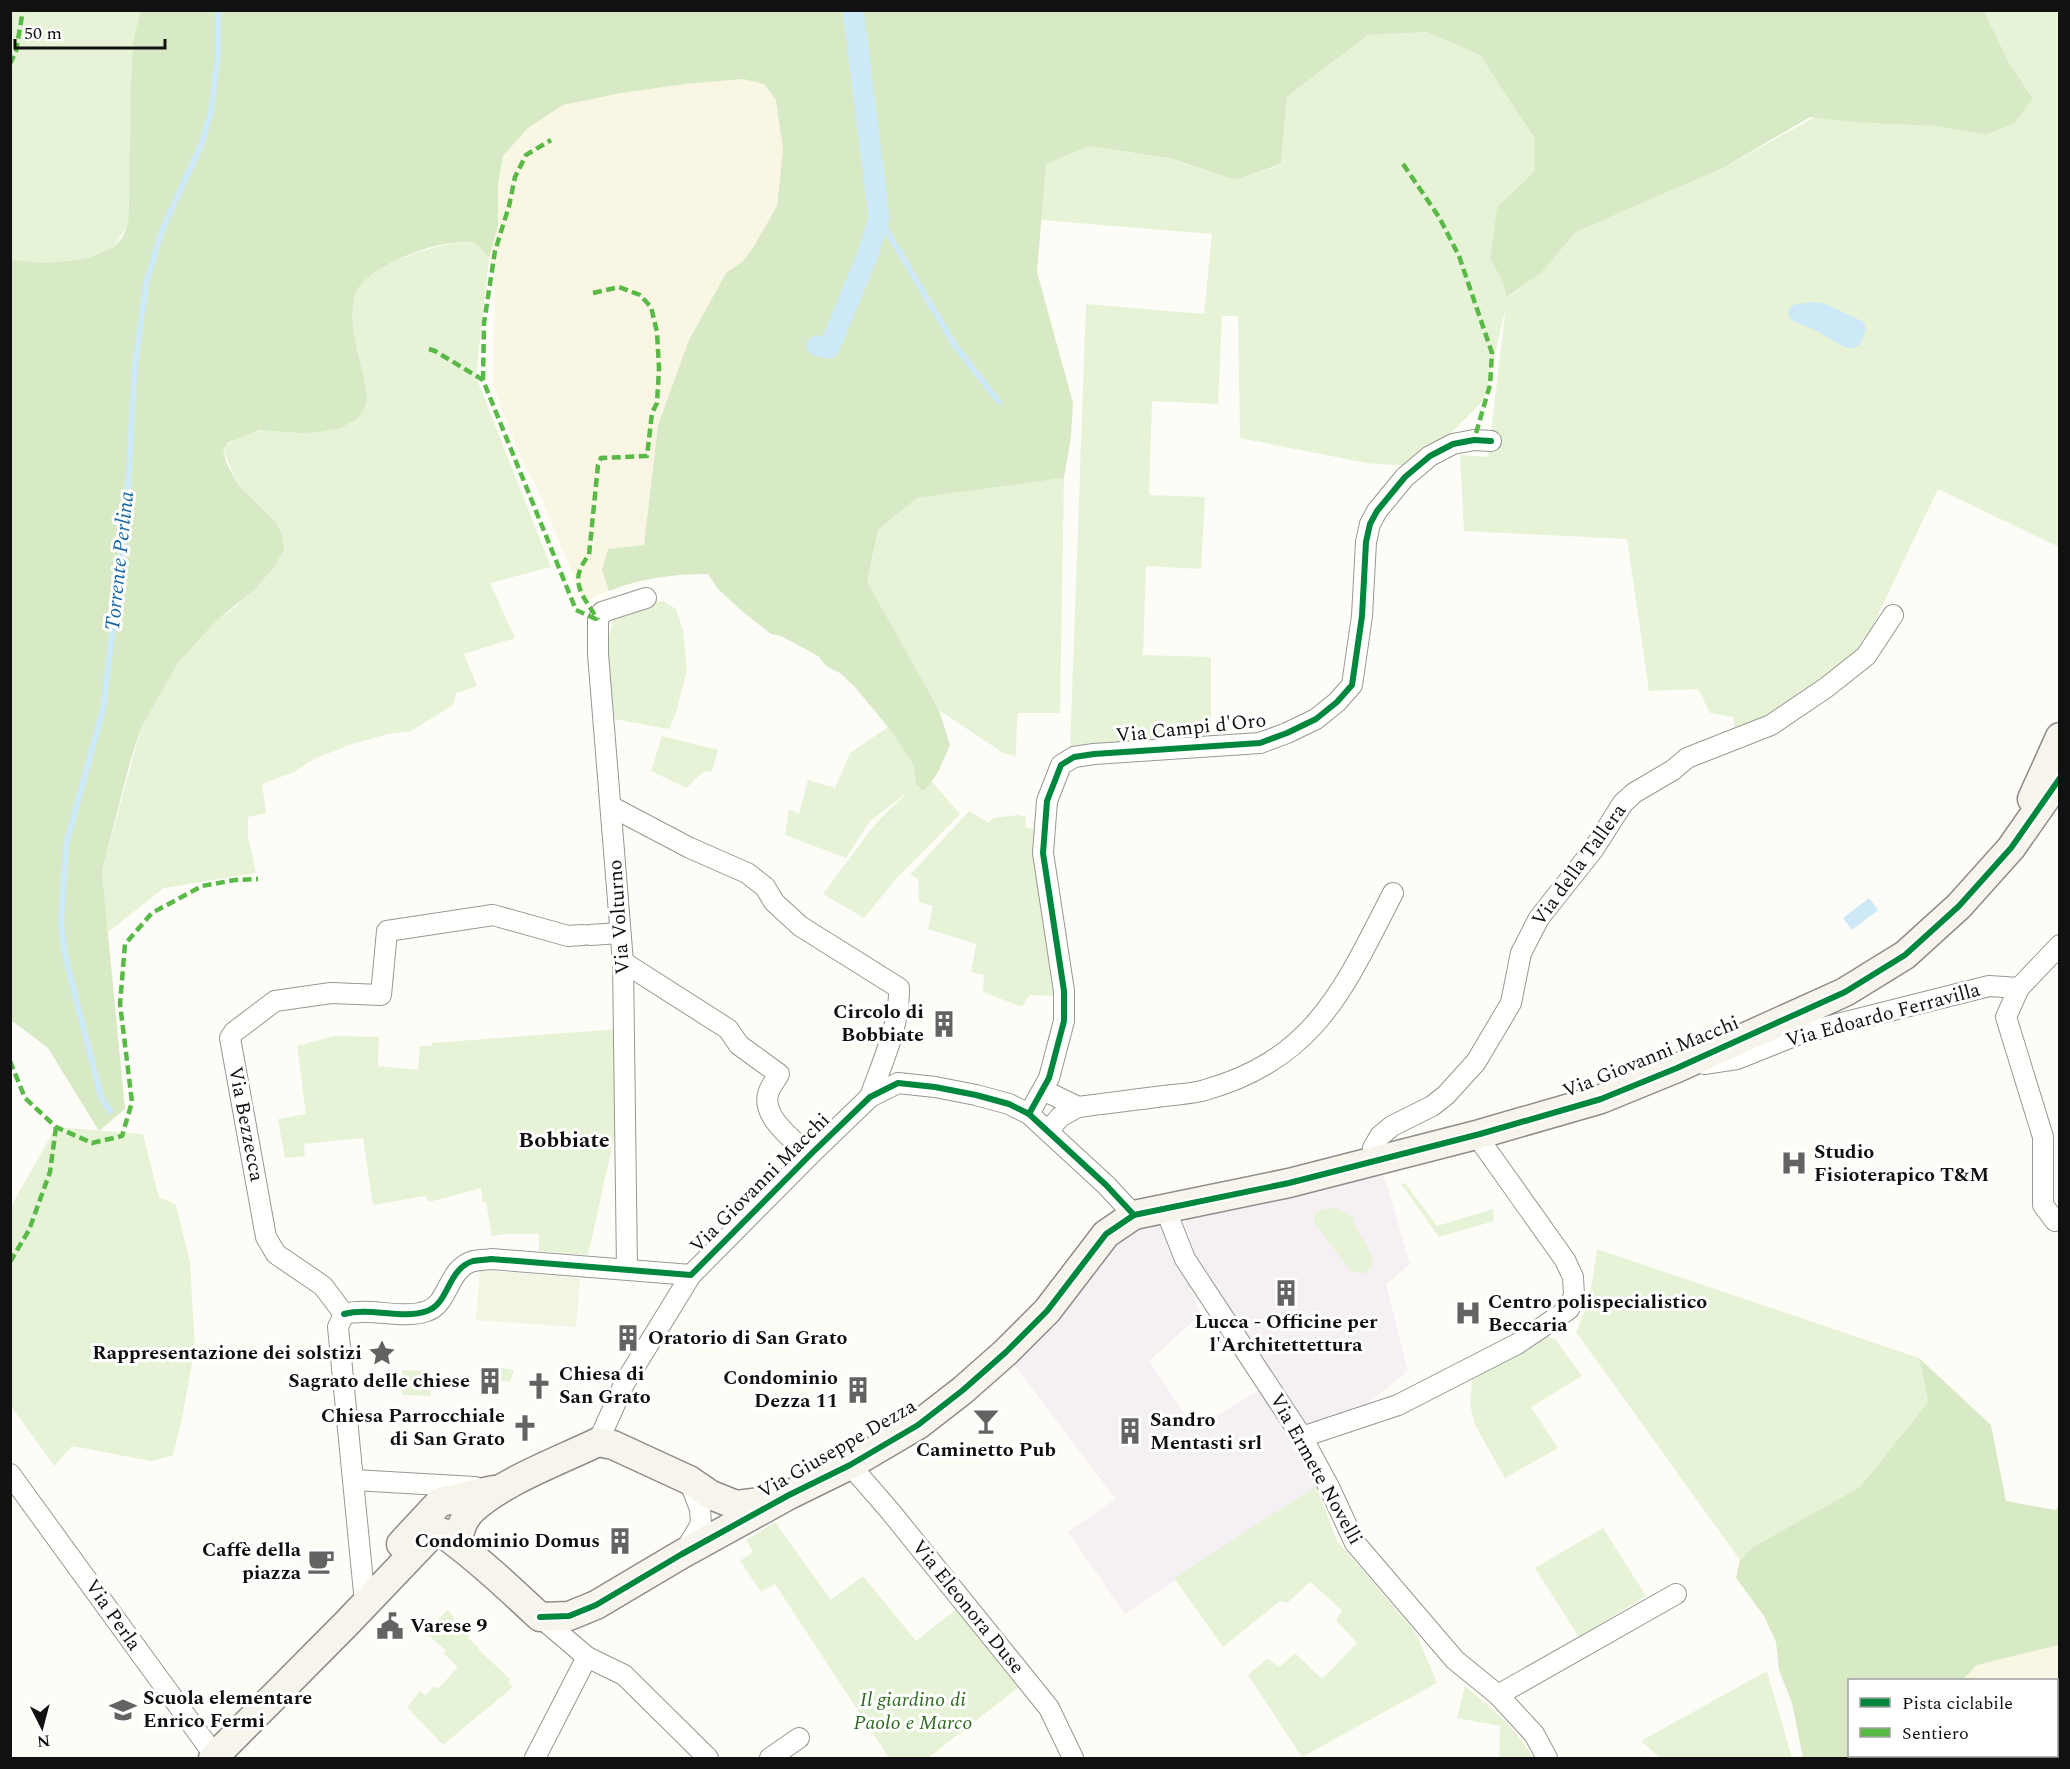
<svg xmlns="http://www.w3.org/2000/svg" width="2070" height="1769" viewBox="0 0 2070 1769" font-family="Spectral,serif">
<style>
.industrial{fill:#f5f0f3}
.farmland{fill:#f9f7e4}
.green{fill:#e7f3d7}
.forest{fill:#d8eac5}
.pitch{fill:#f0f6e1}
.water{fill:#cde8f7}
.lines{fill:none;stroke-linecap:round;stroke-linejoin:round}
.stream{stroke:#cde8f7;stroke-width:6}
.canal{stroke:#cde8f7;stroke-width:21}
.street-casing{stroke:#979795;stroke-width:22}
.secondary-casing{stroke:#8e8d8b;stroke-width:31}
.street{stroke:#fffffe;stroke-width:20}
.secondary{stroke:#f6f4eb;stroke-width:28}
.quiet{stroke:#58b947;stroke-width:4.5;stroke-dasharray:9 4.5;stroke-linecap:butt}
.cycleway-casing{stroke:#fff;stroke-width:10}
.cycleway{stroke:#00873e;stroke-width:6}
.labels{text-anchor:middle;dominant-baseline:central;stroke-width:6;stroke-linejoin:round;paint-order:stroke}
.street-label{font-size:20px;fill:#111;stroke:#fff}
.poi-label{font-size:20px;font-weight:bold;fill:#111;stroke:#fff;text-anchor:end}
.park-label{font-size:20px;font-style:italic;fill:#2f6b1f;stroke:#fff}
.water-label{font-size:21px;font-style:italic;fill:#1768a6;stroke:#fff}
.quarter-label{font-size:22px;font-weight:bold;fill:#111;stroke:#fff}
</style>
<rect width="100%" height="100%" fill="#fdfcf7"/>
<polygon class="industrial" points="1382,1169 1410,1264 1386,1284 1408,1371 1317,1445 1333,1479 1316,1486 1125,1614 1068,1532 1116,1499 1011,1361 1104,1247 1161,1216 1201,1314 1149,1361 1194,1429 1264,1387 1212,1312 1184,1219"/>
<g class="farmland">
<polygon points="743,79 764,84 776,100 783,150 777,206 753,248 743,261 726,273 689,340 658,425 644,546 602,570 609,591 584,601 537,488 524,465 500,405 493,383 495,277 489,258 498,226 498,185 503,156 528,128 563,105 621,93 686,84"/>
<polygon points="2059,1645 2059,1758 1929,1758 1930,1756 2056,1756 2056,1680 1962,1680 1977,1665"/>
</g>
<g class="green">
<polygon points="11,11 140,11 133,42 131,80 131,136 128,224 114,247 85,259 47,263 11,261"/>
<path d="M 1984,11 L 2059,11 L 2059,547 L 1938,489 L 1862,648 L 1767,717 L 1735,733 L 1733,717 L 1710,713 L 1698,689 L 1649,691 L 1627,539 L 1464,531 L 1460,455 L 1488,457 L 1506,306 L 1484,400 L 1448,436 L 1406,466 L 1366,463 L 1240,438 L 1238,316 L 1222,316 L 1218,404 L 1152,401 L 1149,495 L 1205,497 L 1201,569 L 1146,566 L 1143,655 L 1211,657 L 1211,742 C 1168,742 1111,737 1070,751 L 1086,304 L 1204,314 L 1212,234 L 1041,220 L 1045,164 L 1089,146 L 1171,159 L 1235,180 L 1281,165 L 1287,97 L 1368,35 L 1427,32 L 1480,55 L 1535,139 L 1535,171 L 1497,207 L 1490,259 L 1502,280 L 1508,297 L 1541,273 L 1576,232 L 1723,168 L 1815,117 L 1934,126 L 1986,135 L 2033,97 L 2008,61 Z"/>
<path d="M 459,242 C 476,243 478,244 489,258 L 476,377 L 551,567 L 490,583 L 515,638 L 464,654 L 477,686 L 456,693 L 453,705 L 411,731 L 388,734 L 349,745 L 314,759 L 294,772 L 262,784 L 266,813 L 248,817 L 248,836 L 256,873 L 164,888 L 108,932 L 102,871 L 141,728 L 178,663 L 216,621 L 238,605 L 283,541 L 276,522 L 238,485 L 223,450 C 245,420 287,433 319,432 L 366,394 C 360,368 347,319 355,294 C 363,266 433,246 459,242 Z"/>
<polygon points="1064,478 1060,713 1019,713 1017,717 1016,756 1003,753 939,710 867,583 878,530 917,498"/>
<polygon points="663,601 676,609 683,630 687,669 676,713 669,729 614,719 606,650 613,620 635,606"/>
<polygon points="888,727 913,764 916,785 924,791 931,781 960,814 895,880 864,918 823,894 876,823 909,791 870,821 846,858 785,835 789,809 799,814 808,780 835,788 850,753"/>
<polygon points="662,736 718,750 712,771 703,772 686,788 651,771"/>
<polygon points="969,811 989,823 993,818 1018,815 1026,817 1026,828 1035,829 1057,993 1054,996 1030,995 1022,1007 983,992 984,975 971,972 976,944 928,929 933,906 919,902 918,879 910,875"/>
<polygon points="618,1029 620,1112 588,1255 539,1251 539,1234 505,1234 492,1236 486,1202 483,1202 481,1188 429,1202 425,1196 373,1205 363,1138 304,1144 305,1156 285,1158 278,1119 306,1114 297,1046 334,1036 379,1037 378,1066 418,1070 420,1046 431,1046 432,1043"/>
<polygon points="56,1127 143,1134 159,1197 176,1205 190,1263 195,1346 182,1419 173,1455 151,1461 72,1446 54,1466 11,1406 10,1208"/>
<polygon points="1405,1183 1437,1226 1493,1209 1494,1221 1439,1237 1401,1184"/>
<path d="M 1336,1208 L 1353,1217 C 1353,1235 1389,1262 1363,1274 L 1351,1271 L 1314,1223 L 1314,1213 L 1324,1209 Z"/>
<polygon points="1597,1249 1919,1358 1928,1402 1860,1487 1753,1547 1740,1560 1576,1332 1589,1301"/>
<polygon points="1539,1334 1555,1339 1582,1376 1531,1407 1558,1448 1505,1478 1475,1425 1470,1404 1472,1380"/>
<polygon points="491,1366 514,1370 510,1382 484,1379 481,1377 481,1367"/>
<polygon points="402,1370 431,1371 431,1396 402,1395"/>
<polygon points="1316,1486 1337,1541 1412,1628 1418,1638 1437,1683 1302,1757 1248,1675 1267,1659 1280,1667 1295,1653 1322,1679 1357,1643 1336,1620 1342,1610 1310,1582 1287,1603 1280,1601 1223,1647 1174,1578"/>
<polygon points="775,1522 831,1600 863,1576 916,1641 958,1608 1019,1687 928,1758 889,1758 775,1584 761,1592 740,1561 753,1552 746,1540"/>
<polygon points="1603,1528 1646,1596 1579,1637 1535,1568"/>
<polygon points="447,1610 452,1614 455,1622 470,1633 468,1638 479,1648 478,1649 511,1680 508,1682 513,1687 443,1745 407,1707 420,1691 426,1695 434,1686 438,1689 458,1667 444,1654 446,1651 426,1633"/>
<polygon points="1767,1671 1792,1758 1660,1758 1641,1741"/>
<path d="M 1465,1686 C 1491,1708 1516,1728 1533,1758 L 1499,1758 L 1500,1726 L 1457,1718 Z"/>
<polygon points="2057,1708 2059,1708 2059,1758 2009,1758 2009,1756 2056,1756"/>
</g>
<g class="forest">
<path d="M 1984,11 L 2008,61 L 2033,98 L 2014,123 L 1986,135 L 1934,126 L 1853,122 L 1810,117 L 1723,168 L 1576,232 L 1541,273 L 1507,297 L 1502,280 L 1490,259 L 1497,207 L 1535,171 L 1535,139 L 1480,55 L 1427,32 L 1368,35 L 1287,97 L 1281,164 L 1235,180 L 1173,159 L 1089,146 L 1046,164 L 1037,272 L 1073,403 L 1071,437 L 1064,478 L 917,498 L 878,530 L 867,582 L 939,710 L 950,745 L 937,774 L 924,791 L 916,785 L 913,764 L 888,727 L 855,687 L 840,673 L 826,666 L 818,656 L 781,636 L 771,634 L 743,612 L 718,589 L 708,574 C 673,574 642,578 609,591 L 602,570 L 608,549 L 644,545 L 658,425 L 689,340 L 726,273 L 743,261 L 753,248 L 777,206 L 783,150 L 776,100 L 764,84 L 743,79 L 686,84 L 621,93 L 563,105 L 528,128 L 503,156 L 498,185 L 498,226 L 489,258 C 484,252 480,245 472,243 C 445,236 362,267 355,295 C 346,329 364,366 367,400 L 364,409 L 357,419 L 340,428 L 319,432 L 301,433 L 259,430 L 229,442 L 223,450 L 226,462 L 238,485 L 276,522 L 281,532 L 284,550 L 273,568 L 255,589 L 216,621 L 178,663 L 141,728 L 130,762 L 102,871 L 125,1109 L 99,1131 L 48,1048 L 11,1020 L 11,260 L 47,263 L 85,259 L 114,247 L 122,238 L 128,224 L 129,201 L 131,80 L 133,42 L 140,11 Z"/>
<polygon points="1919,1358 1991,1425 2006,1501 2055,1510 2059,1507 2059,1645 1977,1665 1962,1680 1850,1680 1850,1756 1930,1756 1929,1758 1803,1758 1792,1703 1779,1670 1776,1642 1764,1616 1736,1578 1740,1560 1753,1547 1860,1487 1928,1402"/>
</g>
<polygon class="pitch" points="480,1270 580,1278 576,1327 476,1320"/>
<g class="water">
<polygon points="1812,302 1823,303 1864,322 1866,331 1859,345 1853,348 1846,348 1813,329 1793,321 1789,317 1788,312 1793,305"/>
<polygon points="1869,898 1878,910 1852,930 1843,918"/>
</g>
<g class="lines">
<g class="stream">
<polyline points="879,218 956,347 999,402"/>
<polyline points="110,1111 101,1097 65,955 61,923 66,845 103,709 126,518 135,364 146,284 162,230 201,145 211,112 218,54 218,10"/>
</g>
<polyline class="canal" points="817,346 829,348 868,254 879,218 853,10"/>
<defs>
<g id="street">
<path d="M 612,807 L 690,848 L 747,873 L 765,887 L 774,902 L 800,926 L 899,988 C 900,1026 882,1062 870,1097"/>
<polyline points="590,935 620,933"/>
<path d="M 623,962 L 728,1029 L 739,1045 L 779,1074 C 776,1080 771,1085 769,1091 C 759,1116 794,1140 809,1155"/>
<polyline points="2019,988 2006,1017 2043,1137 2043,1205 2055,1221"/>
<polyline points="1704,1064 1737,1059 1802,1033 1989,986 2019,988 2060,945"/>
<polyline points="1043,1090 1078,1107"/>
<polyline points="1029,1114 1049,1078 1064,1021 1064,991 1043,853 1047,801 1061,765 1074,757 1094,754 1260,743 1287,733 1316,719 1337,702 1352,685 1362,616 1366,542 1370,524 1377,511 1405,477 1430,456 1453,444 1474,440 1491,441"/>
<path d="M 1049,1130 L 1060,1117 L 1078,1107 C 1107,1103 1135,1100 1164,1096 C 1178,1094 1192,1094 1205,1090 C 1316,1059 1345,986 1393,893"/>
<polyline points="1371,1162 1373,1148 1380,1136 1392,1126 1432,1106 1446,1095 1476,1062 1511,1003 1521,953 1539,918 1593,850 1623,803 1634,793 1673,770 1687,758 1771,725 1827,687 1866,656 1893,615"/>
<polyline points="1165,1208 1185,1259 1302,1437 1329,1487 1355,1543 1455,1660 1498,1695 1534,1734 1547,1758"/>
<polyline points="627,1269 623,962 598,654 598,620 602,612 646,598"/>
<path d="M 344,1314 C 371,1307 402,1320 427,1311 C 449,1304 447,1269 473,1261 C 478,1260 485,1260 491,1259 L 691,1275 L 812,1153 L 870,1097 L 898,1083 L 935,1087 L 976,1095 L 1009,1104 L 1029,1114 L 1106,1185 L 1134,1215"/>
<polyline points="344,1314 323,1286 276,1254 266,1237 230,1038 234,1032 275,1001 331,993 381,995 387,931 493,915 568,936 583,935"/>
<polyline points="344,1314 338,1327 365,1603"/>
<polyline points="1302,1437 1398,1405 1517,1344 1569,1309 1574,1295 1573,1277 1565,1260 1484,1146 1480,1134"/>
<polyline points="598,1442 624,1384 691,1275"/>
<polyline points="850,1465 890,1511 1049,1708 1073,1758"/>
<polyline points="10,1474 215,1756"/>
<polyline points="354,1480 475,1487"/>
<polyline points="686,1549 701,1524 700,1509 689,1480"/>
<polyline points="540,1617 587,1657 624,1675 708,1758"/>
<polyline points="1498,1695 1676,1594"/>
<polyline points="535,1758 587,1657"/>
<polyline points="770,1758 799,1738"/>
</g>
<g id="secondary">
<polyline points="2032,799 2060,737"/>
<path d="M 457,1543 C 460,1531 462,1520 472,1510 C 503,1481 559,1461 598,1442 L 613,1445 L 689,1480 L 711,1495 L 736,1505 L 770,1501"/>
<polyline points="401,1544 440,1502 494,1490"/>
<path d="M 213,1758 L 347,1623 L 429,1537 L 441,1532 C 476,1557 508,1587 540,1617 L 569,1616 L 596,1605 L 682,1554 L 789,1495 L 850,1465 L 918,1425 L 963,1390 L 1006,1352 L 1047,1311 L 1106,1234 L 1134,1215 L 1289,1183 L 1480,1134 L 1601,1099 L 1677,1068 L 1845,992 L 1905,955 L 1959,906 L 2011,848 L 2060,778"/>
</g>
</defs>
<use href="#street" class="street-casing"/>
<use href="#secondary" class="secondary-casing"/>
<use href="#street" class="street"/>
<use href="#secondary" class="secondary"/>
<g class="quiet">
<polyline points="10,64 16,51 23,10"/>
<polyline points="1403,164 1439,217 1459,256 1492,353 1490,385 1474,440"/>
<path d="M 593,293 L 619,287 L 640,295 L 651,307 L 657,332 L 659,368 L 657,403 L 652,413 L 647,456 L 601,458 L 598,465 L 589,555 C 567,582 583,595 598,620"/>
<polyline points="429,349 435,351 483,380 576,610 598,620"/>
<polyline points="483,380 484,323 495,251 509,206 515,177 526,155 551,140"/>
<polyline points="10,1061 25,1098 56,1127 92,1143 122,1136 132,1102 120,1004 125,944 152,913 202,886 235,880 258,879"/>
<polyline points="10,1262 29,1230 50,1172 56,1127"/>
<polyline points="2056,1696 2060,1696"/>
</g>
<defs>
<g id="cycleway">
<polyline points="1029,1114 1049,1078 1064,1021 1064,991 1043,853 1047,801 1061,765 1074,757 1094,754 1260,743 1287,733 1316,719 1337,702 1352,685 1362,616 1366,542 1370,524 1377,511 1405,477 1430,456 1453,444 1474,440 1491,441"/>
<path d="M 344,1314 C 371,1307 402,1320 427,1311 C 449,1304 447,1269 473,1261 C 478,1260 485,1260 491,1259 L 691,1275 L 812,1153 L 870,1097 L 898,1083 L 935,1087 L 976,1095 L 1009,1104 L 1029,1114 L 1106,1185 L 1134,1215"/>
<polyline points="540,1617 569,1616 596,1605 682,1554 789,1495 850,1465 918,1425 963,1390 1006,1352 1047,1311 1106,1234 1134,1215 1289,1183 1480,1134 1601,1099 1677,1068 1845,992 1905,955 1959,906 2011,848 2060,778"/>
</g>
</defs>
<use href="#cycleway" class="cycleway-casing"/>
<use href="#cycleway" class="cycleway"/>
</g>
<defs>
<symbol id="building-bare" viewBox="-9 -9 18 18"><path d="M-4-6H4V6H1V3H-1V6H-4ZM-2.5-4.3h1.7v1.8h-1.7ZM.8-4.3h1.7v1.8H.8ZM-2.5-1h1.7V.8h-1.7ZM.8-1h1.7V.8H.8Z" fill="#646362" stroke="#fff" stroke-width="2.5" paint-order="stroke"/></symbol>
<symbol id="hospital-bare" viewBox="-9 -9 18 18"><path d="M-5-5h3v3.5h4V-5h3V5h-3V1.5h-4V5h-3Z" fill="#646362" stroke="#fff" stroke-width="2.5" paint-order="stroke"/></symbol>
<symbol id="sight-bare" viewBox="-9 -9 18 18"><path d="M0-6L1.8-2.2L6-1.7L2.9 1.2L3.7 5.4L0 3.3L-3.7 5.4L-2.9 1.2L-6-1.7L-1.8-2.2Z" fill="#646362" stroke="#fff" stroke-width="2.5" paint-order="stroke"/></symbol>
<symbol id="church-bare" viewBox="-9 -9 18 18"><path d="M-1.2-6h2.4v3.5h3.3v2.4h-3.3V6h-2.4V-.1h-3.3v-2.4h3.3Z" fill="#646362" stroke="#fff" stroke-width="2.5" paint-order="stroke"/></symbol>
<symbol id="bar-bare" viewBox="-9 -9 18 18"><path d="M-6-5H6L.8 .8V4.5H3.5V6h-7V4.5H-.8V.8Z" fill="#646362" stroke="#fff" stroke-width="2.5" paint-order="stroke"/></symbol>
<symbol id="cafe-bare" viewBox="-9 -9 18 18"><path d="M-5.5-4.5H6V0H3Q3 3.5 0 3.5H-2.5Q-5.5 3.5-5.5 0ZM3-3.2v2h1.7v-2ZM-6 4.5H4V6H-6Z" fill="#646362" stroke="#fff" stroke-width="2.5" paint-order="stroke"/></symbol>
<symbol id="civic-bare" viewBox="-9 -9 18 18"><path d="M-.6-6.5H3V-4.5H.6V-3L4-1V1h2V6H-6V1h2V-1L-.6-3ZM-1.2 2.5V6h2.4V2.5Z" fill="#646362" stroke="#fff" stroke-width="2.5" paint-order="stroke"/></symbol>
<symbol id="school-bare" viewBox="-9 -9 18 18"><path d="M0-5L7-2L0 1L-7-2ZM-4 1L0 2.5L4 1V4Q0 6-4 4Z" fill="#646362" stroke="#fff" stroke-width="2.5" paint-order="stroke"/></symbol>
</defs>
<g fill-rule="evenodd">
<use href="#building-bare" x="925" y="1005" width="38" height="38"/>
<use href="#hospital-bare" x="1775" y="1144" width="38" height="38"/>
<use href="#building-bare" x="1267" y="1274" width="38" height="38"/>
<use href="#hospital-bare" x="1449" y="1294" width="38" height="38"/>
<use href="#building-bare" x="609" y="1319" width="38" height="38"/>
<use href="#sight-bare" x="363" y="1334" width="38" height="38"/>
<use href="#building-bare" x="471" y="1362" width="38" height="38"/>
<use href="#church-bare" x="520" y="1367" width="38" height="38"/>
<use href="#building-bare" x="839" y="1371" width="38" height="38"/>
<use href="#bar-bare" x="967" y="1402" width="38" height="38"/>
<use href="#church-bare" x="506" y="1409" width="38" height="38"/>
<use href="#building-bare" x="1111" y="1412" width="38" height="38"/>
<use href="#building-bare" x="601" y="1522" width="38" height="38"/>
<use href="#cafe-bare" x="302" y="1542" width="38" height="38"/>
<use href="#civic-bare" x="371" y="1607" width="38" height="38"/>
<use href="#school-bare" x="104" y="1691" width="38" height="38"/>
</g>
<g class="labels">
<g class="street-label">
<text transform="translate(1191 728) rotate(-6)">Via Campi d'Oro</text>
<text transform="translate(1579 865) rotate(-54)">Via della Tallera</text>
<text transform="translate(619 917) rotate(-94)">Via Volturno</text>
<text transform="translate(1883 1015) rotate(-15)">Via Edoardo Ferravilla</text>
<text transform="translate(1651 1057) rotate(-22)">Via Giovanni Macchi</text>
<text transform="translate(246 1124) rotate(79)">Via Bezzecca</text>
<text transform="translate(760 1183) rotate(-45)">Via Giovanni Macchi</text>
<text transform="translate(837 1449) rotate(-30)">Via Giuseppe Dezza</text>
<text transform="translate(1316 1469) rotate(61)">Via Ermete Novelli</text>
<text transform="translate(968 1607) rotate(51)">Via Eleonora Duse</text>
<text transform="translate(113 1615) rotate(55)">Via Perla</text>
</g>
<g class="poi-label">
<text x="924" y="1012">Circolo di<tspan x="924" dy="23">Bobbiate</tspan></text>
<text x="1814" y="1152" text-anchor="start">Studio<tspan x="1814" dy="23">Fisioterapico T&amp;M</tspan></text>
<text x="1488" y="1302" text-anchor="start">Centro polispecialistico<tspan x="1488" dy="23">Beccaria</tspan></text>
<text x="1286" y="1322" text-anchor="middle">Lucca - Officine per<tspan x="1286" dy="23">l'Architettettura</tspan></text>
<text x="648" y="1338" text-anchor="start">Oratorio di San Grato</text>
<text x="362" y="1353">Rappresentazione dei solstizi</text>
<text x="559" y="1374" text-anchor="start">Chiesa di<tspan x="559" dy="23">San Grato</tspan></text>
<text x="838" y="1378">Condominio<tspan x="838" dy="23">Dezza 11</tspan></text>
<text x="470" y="1381">Sagrato delle chiese</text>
<text x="505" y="1416">Chiesa Parrocchiale<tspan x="505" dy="23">di San Grato</tspan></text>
<text x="1150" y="1420" text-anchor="start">Sandro<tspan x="1150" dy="23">Mentasti srl</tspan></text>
<text x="986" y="1450" text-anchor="middle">Caminetto Pub</text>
<text x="600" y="1541">Condominio Domus</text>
<text x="301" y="1550">Caffè della<tspan x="301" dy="23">piazza</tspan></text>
<text x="410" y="1626" text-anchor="start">Varese 9</text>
<text x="143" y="1698" text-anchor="start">Scuola elementare<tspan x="143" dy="23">Enrico Fermi</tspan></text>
</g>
<g class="park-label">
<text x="913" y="1700">Il giardino di<tspan x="913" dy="23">Paolo e Marco</tspan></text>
</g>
<g class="water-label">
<text transform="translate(120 561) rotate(-84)">Torrente Perlina</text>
</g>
<g class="quarter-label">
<text x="564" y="1140">Bobbiate</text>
</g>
</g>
<rect width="2070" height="1769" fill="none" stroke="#111111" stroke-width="24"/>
<rect x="1848" y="1679" width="210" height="78" fill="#ffffff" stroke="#a0a0a0" stroke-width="1.5"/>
<rect x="1860" y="1698" width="30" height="9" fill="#00873e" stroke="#a0a0a0" stroke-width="1.5"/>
<text x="1902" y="1709" font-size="18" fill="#111111">Pista ciclabile</text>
<rect x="1860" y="1728" width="30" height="9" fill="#58b947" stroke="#a0a0a0" stroke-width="1.5"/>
<text x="1902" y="1739" font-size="18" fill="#111111">Sentiero</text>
<g transform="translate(42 1727) rotate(174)" stroke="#ffffff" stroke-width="4.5" paint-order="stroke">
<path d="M0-4.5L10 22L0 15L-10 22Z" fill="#111111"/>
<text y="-9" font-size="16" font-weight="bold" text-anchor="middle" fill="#111111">N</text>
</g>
<path d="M15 39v9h150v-9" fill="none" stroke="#111111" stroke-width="3"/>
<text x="24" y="39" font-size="18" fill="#111111" stroke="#ffffff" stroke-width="4.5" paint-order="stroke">50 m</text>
</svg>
